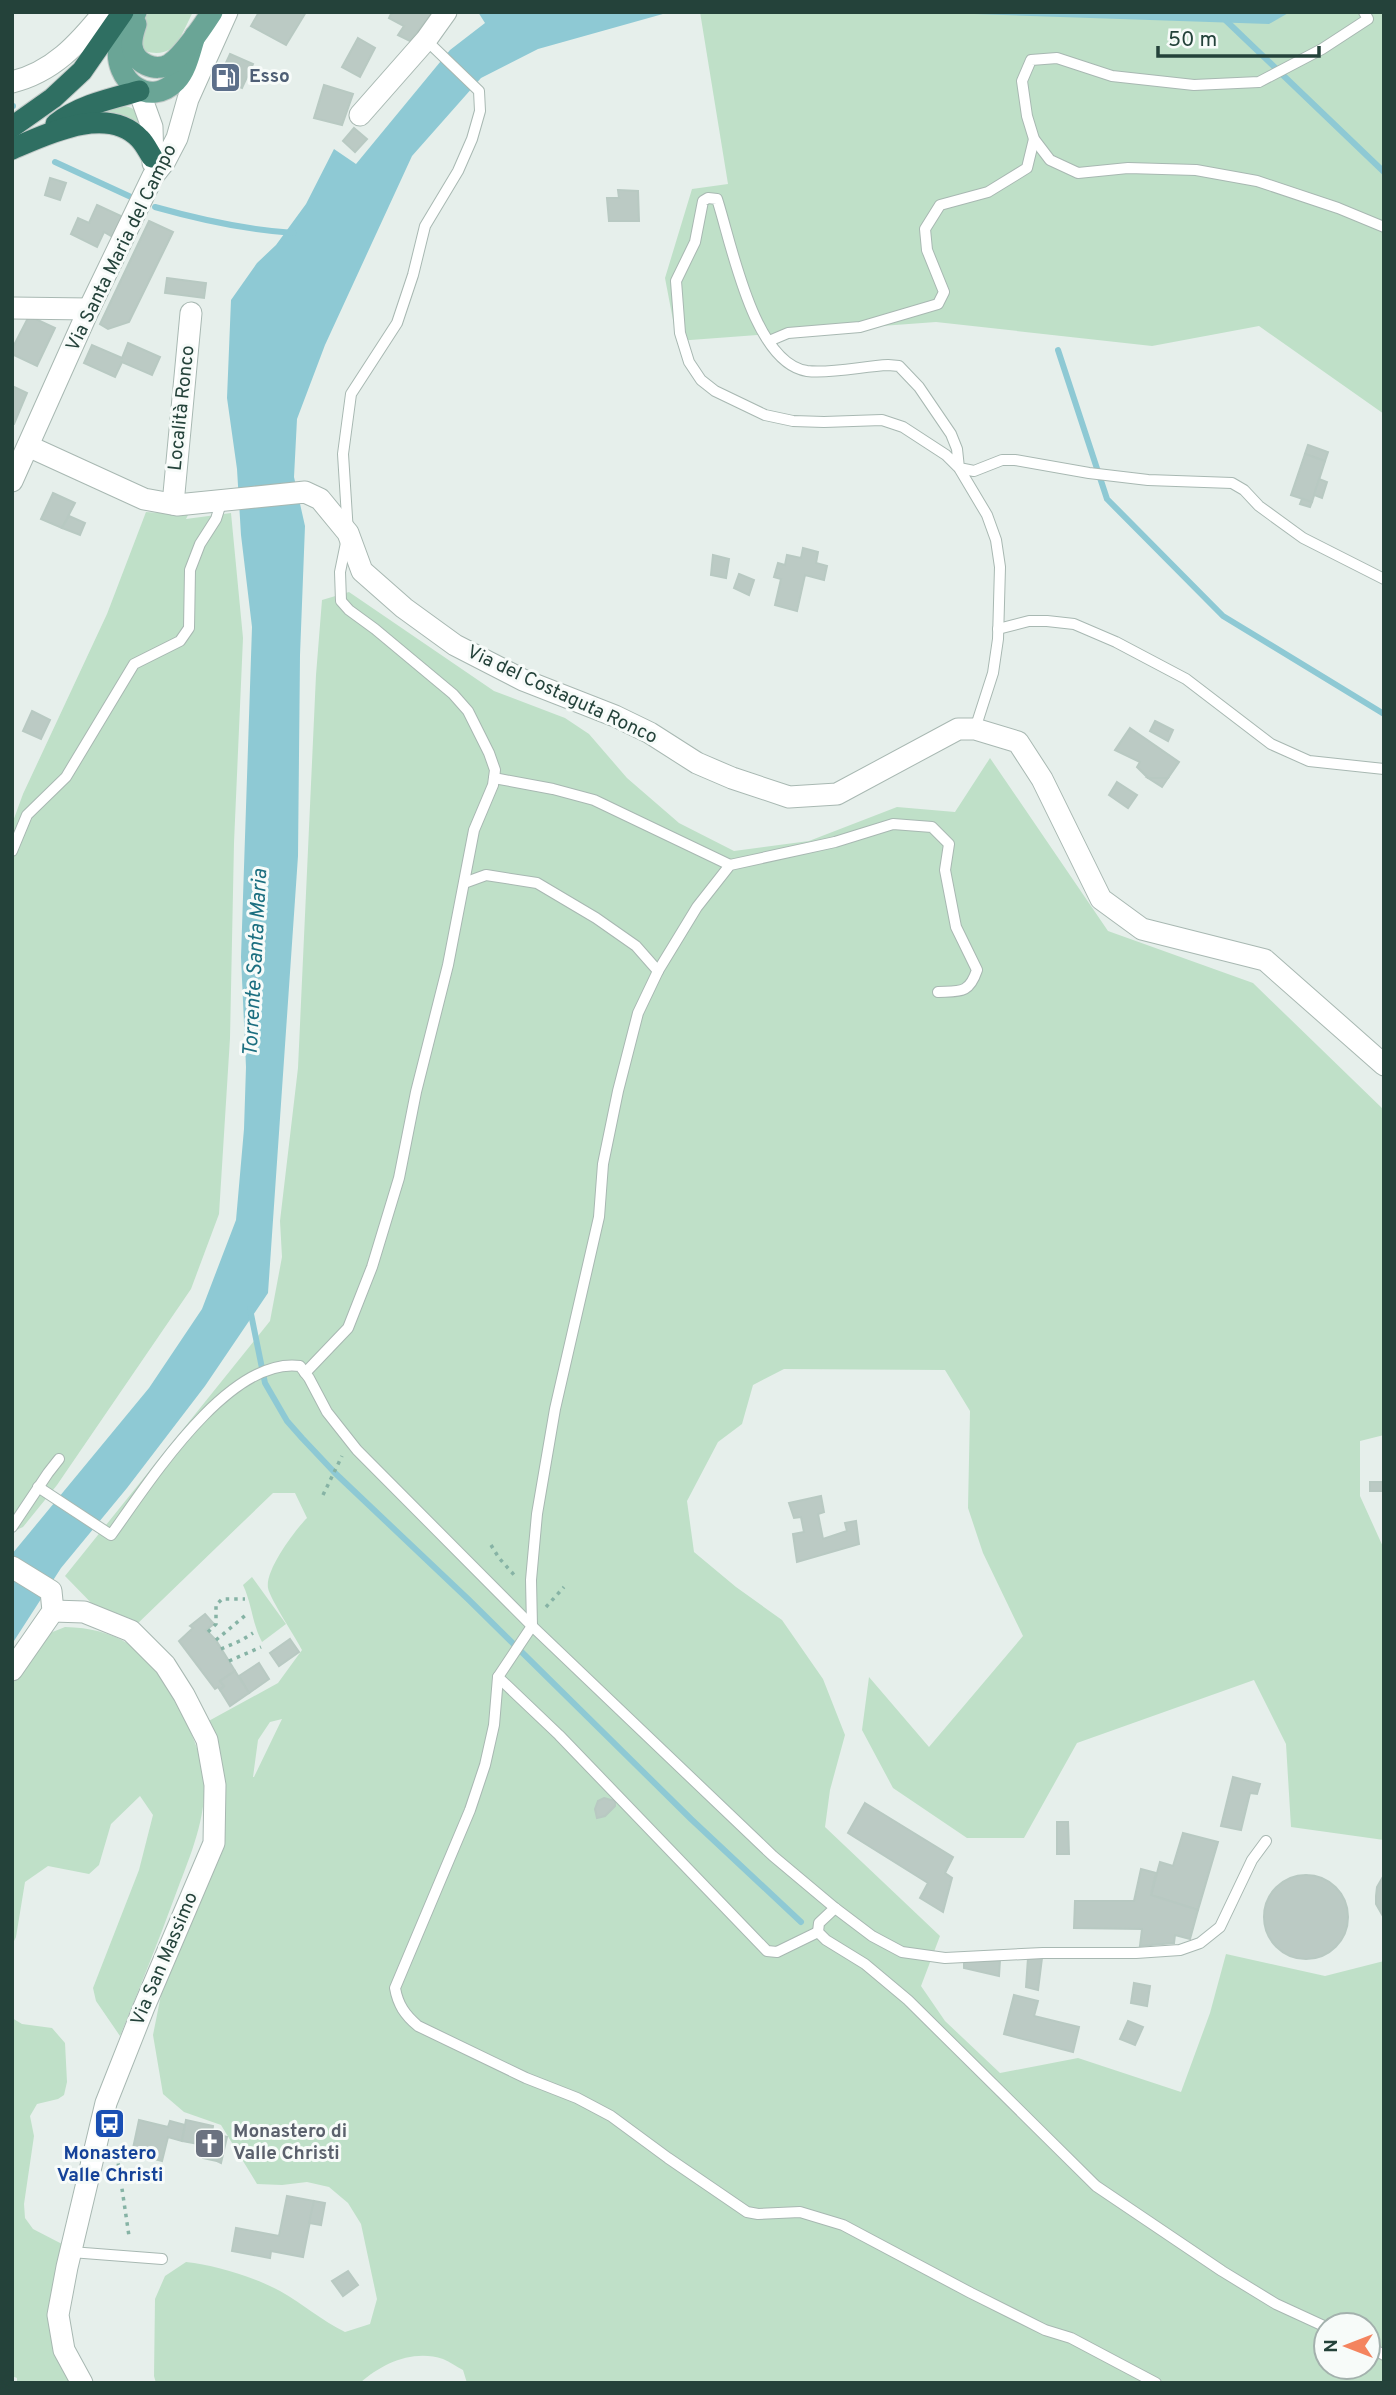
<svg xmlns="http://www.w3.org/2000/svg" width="1396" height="2395" viewBox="0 0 1396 2395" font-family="Overpass,sans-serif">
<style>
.green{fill:#bfe0c8;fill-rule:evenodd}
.water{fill:#8ec9d4}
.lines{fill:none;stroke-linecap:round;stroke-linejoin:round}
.stream{stroke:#8ec9d4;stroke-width:6}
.building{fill:#bbcac4;stroke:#b8c9c2;stroke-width:2}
.service-casing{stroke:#a8b8b2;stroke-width:12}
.minor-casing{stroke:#a8b8b2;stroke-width:23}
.tertiary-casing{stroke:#a8b8b2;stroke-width:23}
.primary-casing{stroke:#c2cac8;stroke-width:23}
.motorway-casing{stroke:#c2cac8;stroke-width:23}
.path{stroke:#86b3a5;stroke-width:3.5;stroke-dasharray:3.5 5;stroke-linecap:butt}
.service{stroke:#fff;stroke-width:10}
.minor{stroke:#fff;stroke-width:21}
.tertiary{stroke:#fff;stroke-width:21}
.primary{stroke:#6aa596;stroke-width:21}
.motorway{stroke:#2f6f62;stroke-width:21}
.labels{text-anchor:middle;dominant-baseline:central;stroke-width:6;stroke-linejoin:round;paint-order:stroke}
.service-label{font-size:19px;font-weight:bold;fill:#4e5e75;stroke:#f7fbf9;text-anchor:start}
.street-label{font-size:19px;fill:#24423a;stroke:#f7fbf9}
.worship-label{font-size:19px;font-weight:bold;fill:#5b616d;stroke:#f7fbf9;text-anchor:start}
.transit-label{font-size:19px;font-weight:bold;fill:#164399;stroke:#f7fbf9}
.water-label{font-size:21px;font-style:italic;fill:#1c6f80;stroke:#f7fbf9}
</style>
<rect width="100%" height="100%" fill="#e6efeb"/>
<g class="green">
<path d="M 149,12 L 193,12 C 180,36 176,60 144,51 L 137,29 Z"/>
<polygon points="700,12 1384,12 1384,414 1259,326 1152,346 936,322 677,341 665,278 692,189 728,184"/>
<path d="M 124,106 C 138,108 139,115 141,128 L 85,116 L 100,108 Z"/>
<polygon points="146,512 188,515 186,519 231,513 243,638 234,843 230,1038 219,1214 191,1289 57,1485 23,1527 12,1532 12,824 23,794 107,614"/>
<path d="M 349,592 L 494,691 L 565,718 L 589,734 L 627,778 L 679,823 L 734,851 L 809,841 L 897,807 L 955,812 L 990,758 L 1108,931 L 1253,983 L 1384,1110 L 1384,1435 L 1360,1441 L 1360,1496 L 1384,1549 L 1384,1840 L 1291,1827 L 1286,1744 L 1254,1680 L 1077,1743 L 1024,1838 L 967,1838 L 893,1788 L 862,1730 L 869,1677 L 929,1747 L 1023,1636 L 983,1553 L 968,1508 L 970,1411 L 945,1370 L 784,1369 L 753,1385 L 742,1424 L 718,1442 L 687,1501 L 694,1552 L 736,1587 L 782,1620 L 823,1679 L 845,1735 L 830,1790 L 825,1827 L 940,1936 L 921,1986 L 945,2021 L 1000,2073 L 1078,2058 L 1181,2092 L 1210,2013 L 1226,1954 L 1325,1976 L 1384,1961 L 1384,2383 L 467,2383 L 463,2370 C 457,2367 450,2362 443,2359 C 414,2349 382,2363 360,2383 L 156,2383 L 154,2376 L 155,2299 L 165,2276 L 186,2262 C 215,2265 254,2277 280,2291 C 303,2304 322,2321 345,2332 L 370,2324 L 377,2299 L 361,2224 L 348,2203 L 329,2187 L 307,2182 L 282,2185 L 257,2184 L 221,2125 L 184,2112 L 163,2094 L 153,2035 L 163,1985 L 225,1816 L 220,1753 L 205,1723 L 278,1683 L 302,1650 C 296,1638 270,1599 268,1588 C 265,1570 295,1530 307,1518 L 295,1493 L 273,1493 L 134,1627 L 102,1614 L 65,1576 L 270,1321 L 282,1257 L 280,1221 L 298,1068 L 316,675 L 322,600 ZM 282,1719 L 254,1777 L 253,1777 L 258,1740 L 270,1722 ZM 1326,2325 L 1368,2325 L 1368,2367 L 1326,2367 Z"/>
<path d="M 252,1577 L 286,1624 L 262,1642 C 252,1623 252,1604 243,1585 Z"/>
<path d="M 65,1627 C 115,1628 149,1649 172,1693 C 183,1715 203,1754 204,1778 C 207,1819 189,1858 175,1896 C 158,1943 139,1989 120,2036 L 96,2001 L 93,1988 L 139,1870 L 153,1815 L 140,1796 L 111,1824 L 99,1865 L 89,1874 L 48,1866 L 25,1882 L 16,1937 L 12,1945 L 12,1685 L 36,1646 L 50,1633 Z"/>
<polygon points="12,2018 22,2024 52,2028 65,2043 67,2082 64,2095 58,2099 37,2104 30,2116 34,2136 24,2204 25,2218 33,2229 62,2244 72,2383 17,2383 17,2378 12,2376"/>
</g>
<g class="water">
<polygon points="478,12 670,12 538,49 481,78 412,156 325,345 297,419 294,477 305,526 300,655 298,856 268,1293 205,1386 127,1488 61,1568 12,1644 12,1554 149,1388 202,1309 236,1220 244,1129 246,1067 241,957 252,627 241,535 237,469 227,398 231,300 257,263 276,245 306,204 334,149 356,164 450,50 485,23"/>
<polygon points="917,12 1290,12 1269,24"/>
</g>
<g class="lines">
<g class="stream">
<polyline points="1217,12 1384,172"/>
<polyline points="12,106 13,106"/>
<polyline points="55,162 131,197"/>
<path d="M 155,207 C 201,220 246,230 294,233"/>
<polyline points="1058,350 1107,499 1223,616 1384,714"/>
<polyline points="250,1309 265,1383 287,1421 302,1438 335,1473 469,1600 691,1819 801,1922"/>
</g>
</g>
<g class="building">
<polygon points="259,12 306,12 286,45 251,26"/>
<polygon points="392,12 433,12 410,41 398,35 404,26 389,18"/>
<polygon points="358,38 375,48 360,77 342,67"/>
<polygon points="230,54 253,64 242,88 219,78"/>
<polygon points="324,85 353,94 342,125 314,118"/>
<polygon points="354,128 367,139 355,152 343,141"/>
<polygon points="50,178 66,183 60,200 45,195"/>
<polygon points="618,190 638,191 639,221 609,221 607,198 619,198"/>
<polygon points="97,205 123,217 113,237 104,232 97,247 71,234 78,218 89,223"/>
<polygon points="149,221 173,232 129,322 108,329 100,324"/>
<polygon points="167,278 206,283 204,298 165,293"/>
<polygon points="29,316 55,328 37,366 12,354 12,349"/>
<polygon points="128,343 160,357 152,375 122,362 115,377 84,363 92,345 122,358"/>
<polygon points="12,386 27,393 14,424 12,424"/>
<polygon points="1308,445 1328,452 1325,461 1305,454"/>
<polygon points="1305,454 1325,461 1312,502 1291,495"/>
<polygon points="1319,479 1327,482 1322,498 1314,495"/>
<polygon points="53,493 75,503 62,528 41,519"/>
<polygon points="1302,499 1312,502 1310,507 1300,504"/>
<polygon points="69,516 85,523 80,535 62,528"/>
<polygon points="803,548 818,552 816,563 827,566 824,580 805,575 797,611 775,605 781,579 774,577 778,563 785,565 787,555 801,558"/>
<polygon points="713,555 729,559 726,578 711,575"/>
<polygon points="739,574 754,580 749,595 734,588"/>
<polygon points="32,711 50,720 41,739 23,731"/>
<polygon points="1155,721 1173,730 1168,741 1150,731"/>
<polygon points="1130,728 1179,762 1168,778 1148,778 1137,767 1140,762 1115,750"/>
<polygon points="1148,778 1168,778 1162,787"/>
<polygon points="1117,782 1137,795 1128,808 1109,795"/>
<rect x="1370" y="1482" width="14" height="9"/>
<polygon points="821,1496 824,1512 818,1514 823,1539 847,1531 845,1523 856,1521 859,1544 797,1562 793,1534 804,1532 801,1517 794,1518 789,1503"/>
<polygon points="205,1614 214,1624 206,1630 216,1640 235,1671 220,1681 224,1686 220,1690 218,1687 215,1689 179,1641 193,1628 190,1626"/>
<polygon points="290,1639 299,1652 279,1666 270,1653"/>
<polygon points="259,1663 269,1679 249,1693 239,1676"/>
<polygon points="235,1671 249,1693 230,1706 220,1690 224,1686 220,1681"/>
<polygon points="1233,1777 1260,1784 1257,1794 1250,1793 1241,1830 1221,1826"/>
<polygon points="604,1798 615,1801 615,1806 605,1816 597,1818 595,1809 598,1801"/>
<polygon points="865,1803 953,1857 945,1873 952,1878 943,1912 920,1898 928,1883 848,1833"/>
<polygon points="1057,1822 1068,1822 1069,1854 1057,1854"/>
<polygon points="1183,1833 1218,1842 1198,1910 1151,1895 1160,1862 1173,1866"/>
<polygon points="1141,1869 1156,1873 1151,1895 1198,1910 1190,1939 1175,1935 1174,1943 1140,1946 1142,1929 1074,1928 1075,1901 1134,1901"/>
<polygon points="1384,1875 1384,1918 1376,1904 1376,1896 1377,1887"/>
<circle cx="1306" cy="1917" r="42"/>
<polygon points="1028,1958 1042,1958 1038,1990 1026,1987"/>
<polygon points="1000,1960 999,1976 964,1968 964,1961"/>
<polygon points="1134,1983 1150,1986 1147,2006 1131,2003"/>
<polygon points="1014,1995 1038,2001 1034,2016 1079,2027 1073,2052 1004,2034"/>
<polygon points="1128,2021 1143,2027 1135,2045 1120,2039"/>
<polygon points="139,2120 168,2127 170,2121 185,2125 182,2141 168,2137 162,2161 132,2153"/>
<polygon points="186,2120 213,2126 212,2133 227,2137 221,2163 217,2161 220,2148 182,2141"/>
<polygon points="206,2146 220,2148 217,2161 203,2158"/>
<polygon points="287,2196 314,2201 303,2257 271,2251 270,2258 232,2251 236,2228 279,2236"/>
<polygon points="314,2201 325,2203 321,2225 309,2223"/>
<polygon points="348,2271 358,2285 343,2296 332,2281"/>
</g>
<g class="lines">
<defs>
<g id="service">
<polyline points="1364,12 1368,19 1322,49 1259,82 1194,85 1112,76 1057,58 1031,60 1022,81 1027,116 1034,139 1050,160 1078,173 1128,168 1196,170 1257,181 1338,208 1384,227"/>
<polyline points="769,341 788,333 860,327 938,304 944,292 927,250 925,229 940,205 988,192 1027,168 1034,139"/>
<polyline points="998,629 1029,621 1047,621 1074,624 1116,642 1186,679 1271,744 1309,761 1384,769"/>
<path d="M 975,729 L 993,673 L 998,639 L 1000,567 L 996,540 L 987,515 L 959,468 L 946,455 L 903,427 L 882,420 L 824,422 L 793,421 L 765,415 L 715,391 L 701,380 L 689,362 L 680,333 L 676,281 L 695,242 L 703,201 L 708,198 L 717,199 C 731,241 753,363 807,371 C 831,374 864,366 888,365 L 899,366 L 919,387 L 951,434 L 957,449 L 959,468 L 974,471 L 1002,460 L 1015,460 L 1089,473 L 1148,480 L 1232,483 L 1244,490 L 1259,506 L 1303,538 L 1384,579"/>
<polyline points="494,778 553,789 594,800 730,865"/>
<polyline points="12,851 27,815 66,777 134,664 180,641 189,628 190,570 200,544 216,519 222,500"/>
<polyline points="464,883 486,875 537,883 596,918 636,946 658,971"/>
<path d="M 938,992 C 960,991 969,994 977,970 L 956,927 L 945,870 L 949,844 L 932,827 L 893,824 L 835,842 L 730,865 L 697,907 L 658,971 L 638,1013 L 618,1091 L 603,1164 L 599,1217 L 555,1409 L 537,1514 L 531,1580 L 532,1626 L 498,1677 L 494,1725 L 485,1765 L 470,1810 L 395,1988 C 398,2005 405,2015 418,2026 L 526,2078 L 577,2098 L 611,2116 L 668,2158 L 747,2212 L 758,2214 L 800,2212 L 843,2225 L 971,2293 L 1045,2330 L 1071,2338 L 1156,2383"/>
<polyline points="305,1373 348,1328 372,1267 399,1178 416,1092 448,965 474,830 493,785 495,770 489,753 468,711 453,694 375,629 349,610 341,601 340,572 348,533 343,454 351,394 397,323 413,275 425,226 458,171 472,139 480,111 479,91 426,40"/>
<path d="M 38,1487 L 111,1535 C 148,1484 228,1356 300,1366 L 309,1378 L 327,1412 L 357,1450 L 532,1626 L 773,1856 L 835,1908 L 872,1936 L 902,1952 L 945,1958 L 1043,1953 L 1136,1953 L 1180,1950 L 1200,1943 L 1220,1927 L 1252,1860 L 1266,1841"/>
<polyline points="12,1527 48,1473 59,1459"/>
<polyline points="498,1677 559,1735 767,1951 777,1952 818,1932"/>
<polyline points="835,1908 819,1923 818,1932 826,1940 865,1964 908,2000 1096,2186 1222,2271 1276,2304 1326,2327"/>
<polyline points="71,2252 162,2259"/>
<polyline points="1368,2346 1384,2355"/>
</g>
<g id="minor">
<path d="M 12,82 C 53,72 78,44 104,12"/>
<polyline points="360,115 426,40 446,12"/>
<polyline points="12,308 89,309"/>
<polyline points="28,446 144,499 177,505 305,492 320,499 348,533 362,571 404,608 455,645 523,680 615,716 650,733 697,763 732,778 789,797 837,794 958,729 975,729 1018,742 1042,779 1101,899 1142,929 1265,960 1384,1065"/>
<polyline points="173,504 191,313"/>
<polyline points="12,1567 51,1591 53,1611 12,1670"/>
<polyline points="53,1611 84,1612 131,1631 165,1665 184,1695 207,1740 215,1785 214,1843 144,2007 106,2103 67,2267 58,2315 64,2350 82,2383"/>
</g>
<g id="tertiary">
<polyline points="139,91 152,127 153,163"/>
<polyline points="12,481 89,309 153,176 165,161 177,138 188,99 227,12"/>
</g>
<g id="primary">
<path d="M 136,12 C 130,23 121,34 119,46 C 113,80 149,109 176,81 C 187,69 190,51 195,36"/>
<path d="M 136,24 C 134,31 131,38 132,46 C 134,63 155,73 170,64 C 183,55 203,26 212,12"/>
</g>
<g id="motorway">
<path d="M 56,124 C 80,105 110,99 139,91"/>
<polyline points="12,127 53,98 82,71 123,12"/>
<path d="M 12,149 C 47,134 108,104 140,139 C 145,144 148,151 152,157"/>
</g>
</defs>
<use href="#service" class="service-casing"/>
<use href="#minor" class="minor-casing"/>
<use href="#tertiary" class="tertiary-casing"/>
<use href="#primary" class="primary-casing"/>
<use href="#motorway" class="motorway-casing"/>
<g class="path">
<polyline points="323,1495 342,1456"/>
<polyline points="491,1545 499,1558 516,1577"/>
<polyline points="546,1607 564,1587"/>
<polyline points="208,1632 216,1624 216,1605 222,1599 245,1599"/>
<polyline points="216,1640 247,1614"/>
<polyline points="221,1649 242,1640 253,1633"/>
<polyline points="229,1661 261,1647"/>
<polyline points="117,2155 129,2236"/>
</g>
<use href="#service" class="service"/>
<use href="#minor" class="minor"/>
<use href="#tertiary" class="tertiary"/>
<use href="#primary" class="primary"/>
<use href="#motorway" class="motorway"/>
</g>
<defs>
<symbol id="fuel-square" viewBox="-11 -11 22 22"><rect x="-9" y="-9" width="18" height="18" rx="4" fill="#5c6f8a" stroke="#f7fbf9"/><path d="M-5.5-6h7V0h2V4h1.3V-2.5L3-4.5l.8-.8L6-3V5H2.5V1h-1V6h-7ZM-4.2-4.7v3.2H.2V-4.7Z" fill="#fff"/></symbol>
<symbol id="bus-square" viewBox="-11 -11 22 22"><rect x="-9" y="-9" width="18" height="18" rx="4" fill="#1a4fb4" stroke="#f7fbf9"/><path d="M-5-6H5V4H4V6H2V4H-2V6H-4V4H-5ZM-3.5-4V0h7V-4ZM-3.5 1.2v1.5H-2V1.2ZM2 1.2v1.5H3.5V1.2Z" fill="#fff"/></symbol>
<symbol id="church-square" viewBox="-11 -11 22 22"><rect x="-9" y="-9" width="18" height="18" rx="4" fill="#6b7280" stroke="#f7fbf9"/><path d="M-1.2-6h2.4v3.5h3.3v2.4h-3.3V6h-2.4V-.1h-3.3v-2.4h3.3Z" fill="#fff"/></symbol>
</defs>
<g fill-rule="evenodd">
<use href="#fuel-square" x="208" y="60" width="35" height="35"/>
<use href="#bus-square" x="92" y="2106" width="35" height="35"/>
<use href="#church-square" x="192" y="2126" width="35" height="35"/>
</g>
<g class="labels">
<g class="service-label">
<text x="249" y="77">Esso</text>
</g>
<g class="street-label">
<text transform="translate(122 248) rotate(-64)">Via Santa Maria del Campo</text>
<text transform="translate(182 408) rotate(-84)">Località Ronco</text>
<text transform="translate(562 695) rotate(25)">Via del Costaguta Ronco</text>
<text transform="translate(165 1959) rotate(-67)">Via San Massimo</text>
</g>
<g class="worship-label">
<text x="233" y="2132">Monastero di<tspan x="233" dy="22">Valle Christi</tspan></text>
</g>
<g class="transit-label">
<text x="110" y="2154">Monastero<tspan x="110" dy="22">Valle Christi</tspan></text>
</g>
<g class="water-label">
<text transform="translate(256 963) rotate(-87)">Torrente Santa Maria</text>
</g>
</g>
<rect width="1396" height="2395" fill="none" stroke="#24423a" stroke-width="28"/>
<g transform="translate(1347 2346) rotate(270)"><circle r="33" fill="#f7fbf9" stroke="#a3b1ad" stroke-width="2"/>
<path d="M0-5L12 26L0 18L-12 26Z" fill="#f4845f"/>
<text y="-10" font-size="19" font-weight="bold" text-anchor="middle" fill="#24423a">N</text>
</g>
<path d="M1158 46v10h161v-10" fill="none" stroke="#24423a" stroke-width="3.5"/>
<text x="1168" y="46" font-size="21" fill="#24423a" stroke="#f7fbf9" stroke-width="5" paint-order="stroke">50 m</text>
</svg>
